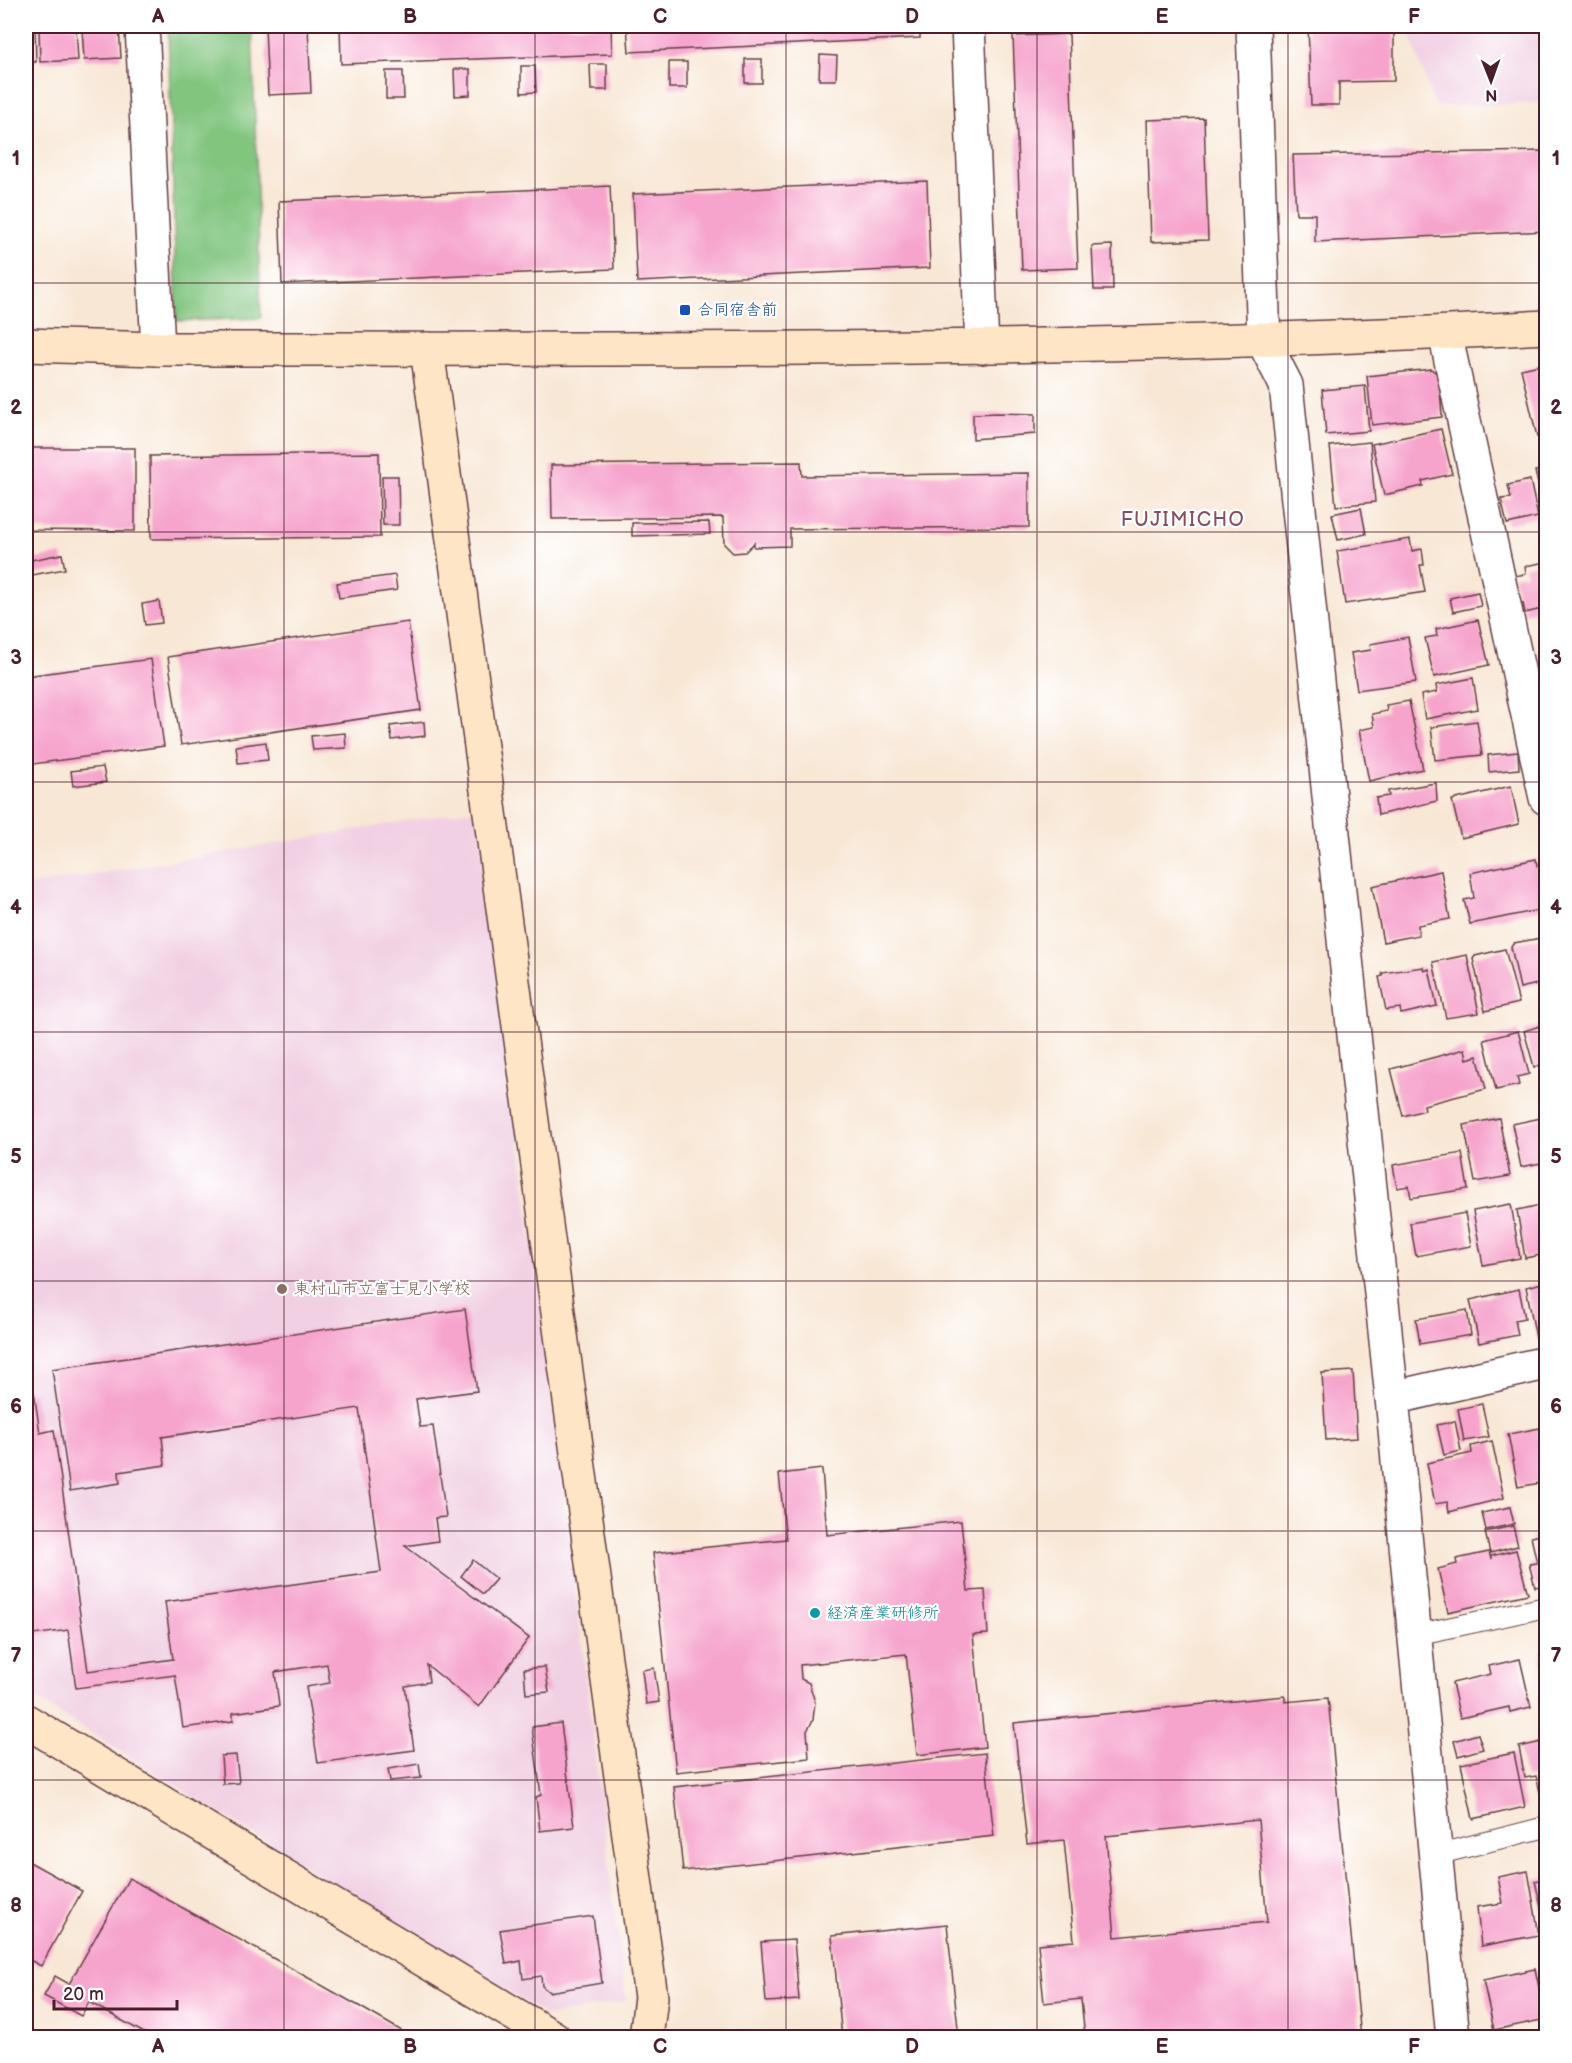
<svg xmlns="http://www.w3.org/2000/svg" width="1572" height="2063" viewBox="0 0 1572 2063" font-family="'Balsamiq Sans','Klee One',sans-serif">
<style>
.built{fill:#f1d0e3}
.green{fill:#81c57f;stroke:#667255;stroke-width:1.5}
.building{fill:#f6a4cc;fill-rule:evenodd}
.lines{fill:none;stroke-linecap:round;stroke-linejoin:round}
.lane-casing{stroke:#643d44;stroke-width:22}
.street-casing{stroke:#643d44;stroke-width:36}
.secondary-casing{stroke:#643d44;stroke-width:36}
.lane{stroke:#fff;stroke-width:20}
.street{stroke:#fff;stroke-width:33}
.secondary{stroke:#fde5c5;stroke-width:33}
.grid{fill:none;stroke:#4a1f2b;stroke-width:1.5;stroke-opacity:0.55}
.transit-dot{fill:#1a4fb4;stroke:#fff;stroke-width:2}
.education-dot{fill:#8d6e63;stroke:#fff;stroke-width:2}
.culture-dot{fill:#0f9aa8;stroke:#fff;stroke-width:2}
.labels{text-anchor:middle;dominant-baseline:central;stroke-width:4.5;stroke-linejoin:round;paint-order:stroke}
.transit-label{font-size:16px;fill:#164399;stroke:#fff;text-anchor:start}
.education-label{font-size:16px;fill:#785e54;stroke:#fff;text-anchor:start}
.culture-label{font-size:16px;fill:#0d838f;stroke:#fff;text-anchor:start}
.quarter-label{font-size:20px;letter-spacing:1.5px;fill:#864e63;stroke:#fff}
.neatline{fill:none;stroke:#4a1f2b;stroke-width:2}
.grid-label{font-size:20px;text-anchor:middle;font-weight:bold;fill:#4a1f2b}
</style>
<rect width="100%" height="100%" fill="#fff"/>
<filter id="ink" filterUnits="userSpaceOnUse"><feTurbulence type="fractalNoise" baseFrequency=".0167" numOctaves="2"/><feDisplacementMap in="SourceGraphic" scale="12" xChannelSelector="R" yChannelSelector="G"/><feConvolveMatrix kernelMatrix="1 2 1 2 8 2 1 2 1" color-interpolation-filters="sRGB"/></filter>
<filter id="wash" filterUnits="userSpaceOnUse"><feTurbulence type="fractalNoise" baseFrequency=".008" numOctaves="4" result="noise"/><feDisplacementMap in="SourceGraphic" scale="24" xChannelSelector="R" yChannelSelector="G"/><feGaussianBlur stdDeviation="1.35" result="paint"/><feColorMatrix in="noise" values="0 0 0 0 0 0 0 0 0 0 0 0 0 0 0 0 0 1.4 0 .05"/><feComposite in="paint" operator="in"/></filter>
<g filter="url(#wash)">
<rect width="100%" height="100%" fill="#f8e7d5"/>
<g class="built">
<polygon points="1407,26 1546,26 1546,103 1435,106"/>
<polygon points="478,809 626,2001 547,2016 26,1693 26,886"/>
</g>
<polygon class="green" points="168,26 252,26 261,318 177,321"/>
<g id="blocks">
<g class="building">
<polygon points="26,26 35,26 36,62 26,62"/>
<polygon points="39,26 76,26 78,60 40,62"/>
<polygon points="82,26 119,26 121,58 84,60"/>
<polygon points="265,26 308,26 311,93 268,95"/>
<polygon points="340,26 611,26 612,54 341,64"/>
<polygon points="627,26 920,26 920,38 629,52"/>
<polygon points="1308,26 1388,26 1387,31 1394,31 1394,81 1339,82 1339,105 1311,105"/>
<polygon points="1069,34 1078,268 1022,270 1013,36"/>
<polygon points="820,55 837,56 836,80 819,80"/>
<rect x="745" y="59" width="17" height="24"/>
<rect x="669" y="62" width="18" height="26"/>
<polygon points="590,64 607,64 607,90 591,90"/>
<polygon points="521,66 535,66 536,92 521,93"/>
<polygon points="454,69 470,69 470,95 455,96"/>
<polygon points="386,71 403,71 404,99 386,99"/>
<polygon points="1204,118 1208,240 1151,242 1147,120"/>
<polygon points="1546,151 1546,231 1315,242 1315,214 1296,214 1293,155"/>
<polygon points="927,181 930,268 637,282 633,194"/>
<polygon points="610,186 614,269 282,284 279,201"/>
<polygon points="1112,245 1113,290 1094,290 1092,246"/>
<polygon points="1540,365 1546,388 1546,434 1537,437 1521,369"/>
<polygon points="1431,369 1439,375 1442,417 1372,425 1367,376"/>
<polygon points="1365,386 1369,431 1326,435 1322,390"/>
<polygon points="998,413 1035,414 1035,434 973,439 973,414"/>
<polygon points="1441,429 1452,474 1422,481 1423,486 1384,495 1372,444"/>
<polygon points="1370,442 1375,502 1336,506 1330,446"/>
<polygon points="26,448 135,448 135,531 26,530"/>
<polygon points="379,453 380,537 151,539 150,456"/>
<polygon points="801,462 802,476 1029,473 1029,527 790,529 790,546 754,547 754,543 745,552 733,553 724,544 723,517 552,519 551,465"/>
<polygon points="1546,469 1546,518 1535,471"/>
<polygon points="382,476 398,476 399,525 383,525"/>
<polygon points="1530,480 1538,517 1507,524 1501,499 1511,498 1508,485"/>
<polygon points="1361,508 1366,534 1338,540 1332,514"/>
<polygon points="709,522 710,534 632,536 632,523"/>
<polygon points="1410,539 1412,551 1422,549 1424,565 1420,565 1425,592 1345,604 1337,551"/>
<polygon points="62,554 65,569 26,576 26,561"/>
<polygon points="1546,562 1546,608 1525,613 1523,603 1519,604 1514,576 1526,574 1525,566"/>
<polygon points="395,575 397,590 339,598 337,583"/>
<polygon points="1478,592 1481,606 1453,612 1450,598"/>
<polygon points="159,601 162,623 145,625 142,604"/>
<polygon points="1546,618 1546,643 1540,619"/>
<polygon points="1478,620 1489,665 1434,677 1425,638 1437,636 1436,629"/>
<polygon points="408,622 421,710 181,745 168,657"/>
<polygon points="1408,637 1416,682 1357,690 1351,653 1371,650 1370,644"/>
<polygon points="151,659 164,746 26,765 26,676"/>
<polygon points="1473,678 1478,709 1425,719 1421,695 1437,692 1436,685"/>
<polygon points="1409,701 1423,769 1369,781 1359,730 1374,727 1372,714 1387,711 1386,705"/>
<polygon points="1477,721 1482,755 1435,760 1431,727"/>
<polygon points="424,722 425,736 392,740 390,726"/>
<polygon points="345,733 346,748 313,750 311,736"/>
<polygon points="266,742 268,760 238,763 236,746"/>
<polygon points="1518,752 1519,769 1489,772 1488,755"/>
<polygon points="103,767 106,782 73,786 71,771"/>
<polygon points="1436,783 1437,801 1378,815 1376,798 1389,796 1388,791"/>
<polygon points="1511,786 1519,824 1461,838 1452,800"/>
<polygon points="1536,859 1537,866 1540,865 1546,898 1542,901 1544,909 1470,924 1464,900 1474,898 1470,873"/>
<polygon points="1441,871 1450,919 1418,925 1419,935 1383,942 1372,886"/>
<polygon points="1546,937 1546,982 1520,988 1511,947 1514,943"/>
<polygon points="1505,949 1519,1003 1485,1011 1473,959 1475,956"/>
<polygon points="1467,955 1479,1013 1446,1018 1433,962"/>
<polygon points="1423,967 1424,971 1429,969 1437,1006 1401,1014 1400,1008 1386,1010 1379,977 1383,976 1382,973"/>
<polygon points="1546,1024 1546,1064 1534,1067 1524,1031"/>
<polygon points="1518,1031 1529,1074 1517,1077 1519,1085 1496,1090 1484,1040"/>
<polygon points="1465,1049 1467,1059 1477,1056 1486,1089 1424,1105 1425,1110 1403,1116 1391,1069"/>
<polygon points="1546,1117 1546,1162 1521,1167 1512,1124"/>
<polygon points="1499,1118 1510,1176 1475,1182 1464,1125"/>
<polygon points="1462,1153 1468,1189 1411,1198 1409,1186 1397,1188 1393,1165"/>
<polygon points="1511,1204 1520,1258 1483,1265 1473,1211"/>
<polygon points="1546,1204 1546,1254 1525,1258 1517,1210"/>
<polygon points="1465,1213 1471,1246 1416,1256 1410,1223"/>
<polygon points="1546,1282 1546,1336 1536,1338 1526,1287"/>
<polygon points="1519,1289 1525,1318 1515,1320 1518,1335 1479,1343 1470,1300"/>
<polygon points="465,1309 477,1391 416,1399 420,1427 433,1426 446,1517 435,1518 438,1541 405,1546 529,1638 479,1707 427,1665 429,1682 405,1686 414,1750 318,1763 306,1687 330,1683 327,1664 275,1672 279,1706 233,1713 233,1721 183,1728 175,1675 76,1688 68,1630 26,1636 26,1393 34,1392 40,1433 54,1430 88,1671 173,1659 165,1602 381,1572 359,1408 162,1437 165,1465 119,1472 120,1483 70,1491 52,1369"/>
<polygon points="1467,1310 1471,1335 1420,1344 1416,1319"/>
<polygon points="1353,1371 1357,1438 1326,1440 1322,1373"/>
<polygon points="1482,1404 1489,1437 1464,1441 1458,1409"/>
<polygon points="1455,1421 1461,1451 1444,1455 1437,1425"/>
<polygon points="1546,1427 1546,1482 1518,1487 1508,1434"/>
<polygon points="1492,1441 1504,1498 1449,1512 1447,1502 1435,1504 1427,1463 1472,1453 1471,1446"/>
<polygon points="822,1469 827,1535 961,1521 968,1591 985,1590 988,1634 973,1635 985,1747 917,1755 906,1654 800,1665 801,1679 809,1683 815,1702 813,1720 807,1731 809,1758 676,1772 653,1553 786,1539 779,1474"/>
<polygon points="1510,1507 1514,1524 1486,1530 1482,1513"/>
<polygon points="1513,1526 1518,1546 1490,1553 1485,1532"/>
<polygon points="1546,1533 1546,1585 1535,1587 1529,1564 1537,1563 1531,1537"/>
<polygon points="1516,1550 1528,1594 1448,1612 1438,1569 1457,1564 1456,1559 1489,1552 1491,1559 1491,1556"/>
<polygon points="473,1560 496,1579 483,1594 461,1576"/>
<polygon points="1546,1655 1546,1681 1540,1656"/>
<polygon points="1520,1659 1531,1707 1510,1712 1509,1707 1460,1718 1452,1683 1491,1674 1489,1666"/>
<polygon points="545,1667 549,1692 526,1694 524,1669"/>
<polygon points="654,1668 659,1702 646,1704 642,1670"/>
<path d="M 1285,1696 L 1285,1702 L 1328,1698 L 1361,2038 L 1085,2038 L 1081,1999 L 1044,2003 L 1038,1944 L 1074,1941 L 1064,1840 L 1027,1844 L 1014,1723 ZM 1258,1820 L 1267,1922 L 1115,1937 L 1106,1836 Z"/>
<polygon points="561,1723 574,1827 540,1831 536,1797 541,1795 532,1727"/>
<polygon points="1478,1734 1483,1749 1458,1756 1454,1741"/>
<polygon points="1546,1741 1546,1791 1540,1792 1536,1776 1525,1778 1519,1747"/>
<polygon points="985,1753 994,1836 683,1871 674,1787"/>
<polygon points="1514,1753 1525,1807 1473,1819 1461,1764"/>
<polygon points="236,1755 239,1783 223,1784 221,1756"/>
<polygon points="419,1764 421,1778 390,1781 388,1769"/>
<polygon points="26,1860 82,1891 41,1966 26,1958"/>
<polygon points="1528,1871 1539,1935 1481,1946 1477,1907 1503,1903 1498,1877"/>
<polygon points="129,1878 357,2005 414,2038 153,2038 89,2002 81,2016 44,1996 55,1976 69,1984"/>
<polygon points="1546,1878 1546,1929 1535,1881"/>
<polygon points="593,1916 602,1983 549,1992 542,1986 541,1976 523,1979 521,1961 506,1964 500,1930"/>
<polygon points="947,1924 959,2038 842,2038 832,1936"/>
<polygon points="794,1940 799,2000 766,2002 761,1942"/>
<polygon points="1535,1969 1546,2019 1494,2030 1483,1980"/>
</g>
</g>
</g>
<g filter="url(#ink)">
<use href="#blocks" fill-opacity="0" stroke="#643d44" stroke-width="1.5"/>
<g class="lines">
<defs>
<g id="lane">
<polyline points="1415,1635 1546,1607"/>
<polyline points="1435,1855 1546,1827"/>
</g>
<g id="street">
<polyline points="142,26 158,349"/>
<polyline points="968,26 982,347"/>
<polyline points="1253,26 1264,342 1286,385 1392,1398 1453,2038"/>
<polyline points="1445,333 1546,798"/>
<polyline points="1392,1398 1546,1363"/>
</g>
<g id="secondary">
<path d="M 26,345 L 158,349 C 621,349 1084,353 1546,327"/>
<polyline points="427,349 651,1997 646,2038"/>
<polyline points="26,1721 554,2038"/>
</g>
</defs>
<use href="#lane" class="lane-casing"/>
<use href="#street" class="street-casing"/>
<use href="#secondary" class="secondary-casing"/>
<use href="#lane" class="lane"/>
<use href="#street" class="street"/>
<use href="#secondary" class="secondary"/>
</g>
</g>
<path class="grid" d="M 284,26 L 284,2038M 535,26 L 535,2038M 786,26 L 786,2038M 1037,26 L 1037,2038M 1288,26 L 1288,2038M 26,283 L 1546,283M 26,532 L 1546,532M 26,782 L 1546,782M 26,1032 L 1546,1032M 26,1281 L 1546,1281M 26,1531 L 1546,1531M 26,1780 L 1546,1780"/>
<rect class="transit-dot" x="679" y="304" width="12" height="12" rx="3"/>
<circle class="education-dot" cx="282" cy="1289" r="6"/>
<circle class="culture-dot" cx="815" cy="1613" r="6"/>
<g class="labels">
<g class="transit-label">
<text x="697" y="310">合同宿舎前</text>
</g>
<g class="education-label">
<text x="294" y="1289">東村山市立富士見小学校</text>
</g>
<g class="culture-label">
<text x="827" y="1613">経済産業研修所</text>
</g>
<g class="quarter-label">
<text x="1183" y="520">FUJIMICHO</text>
</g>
</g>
<rect width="1572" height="2063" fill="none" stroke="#fff" stroke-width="66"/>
<g transform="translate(1491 81) rotate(179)" stroke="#ffffff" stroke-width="4.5" paint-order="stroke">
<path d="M0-4.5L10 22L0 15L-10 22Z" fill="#4a1f2b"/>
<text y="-9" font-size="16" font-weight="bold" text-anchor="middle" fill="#4a1f2b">N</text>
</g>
<path d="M54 2000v9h123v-9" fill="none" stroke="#4a1f2b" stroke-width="3"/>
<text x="63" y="2000" font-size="18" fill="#4a1f2b" stroke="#ffffff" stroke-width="4.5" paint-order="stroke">20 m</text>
<rect x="33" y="33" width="1506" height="1997" class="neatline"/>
<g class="grid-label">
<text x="158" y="23">A</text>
<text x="410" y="23">B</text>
<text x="660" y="23">C</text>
<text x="912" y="23">D</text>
<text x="1162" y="23">E</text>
<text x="1414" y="23">F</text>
<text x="16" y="165">1</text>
<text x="1556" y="165">1</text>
<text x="16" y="414">2</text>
<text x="1556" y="414">2</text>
<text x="16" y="664">3</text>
<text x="1556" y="664">3</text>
<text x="16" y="914">4</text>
<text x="1556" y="914">4</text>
<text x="16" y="1163">5</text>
<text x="1556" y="1163">5</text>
<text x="16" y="1413">6</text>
<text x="1556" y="1413">6</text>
<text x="16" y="1662">7</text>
<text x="1556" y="1662">7</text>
<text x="16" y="1912">8</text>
<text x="1556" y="1912">8</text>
<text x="158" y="2053">A</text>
<text x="410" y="2053">B</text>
<text x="660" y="2053">C</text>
<text x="912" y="2053">D</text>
<text x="1162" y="2053">E</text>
<text x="1414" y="2053">F</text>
</g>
</svg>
